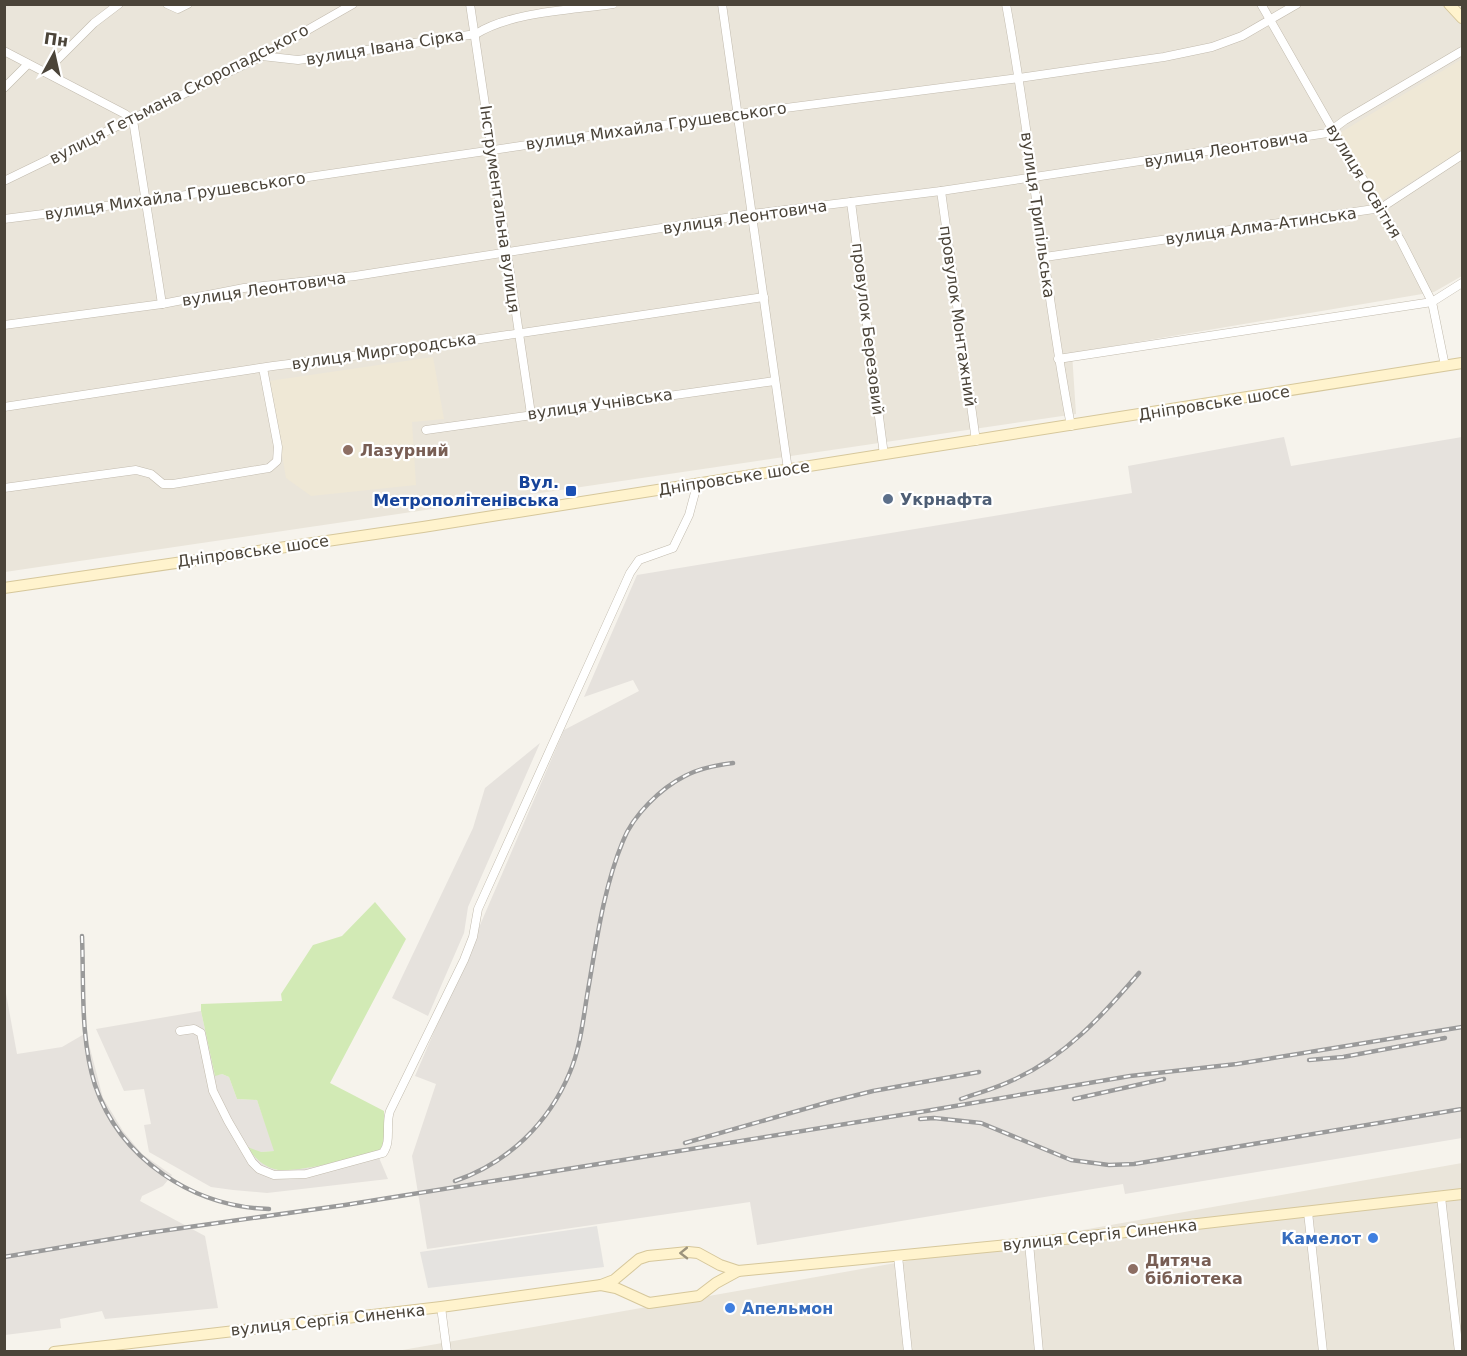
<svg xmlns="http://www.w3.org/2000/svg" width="1467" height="1356" viewBox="0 0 1467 1356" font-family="'DejaVu Sans',sans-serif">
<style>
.residential{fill:#eae5da}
.industrial{fill:#e6e2dd}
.education{fill:#efe8d6}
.green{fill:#d2eab5}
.parking{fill:#e5e3e0}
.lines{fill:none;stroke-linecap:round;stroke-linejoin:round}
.street-casing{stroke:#c2bbae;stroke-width:9}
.secondary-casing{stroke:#d6c79b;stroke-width:12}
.street{stroke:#fff;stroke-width:8}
.secondary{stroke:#fff3cd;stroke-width:10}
.rail-casing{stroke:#9a9a9a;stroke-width:4.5}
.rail{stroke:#fff;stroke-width:2;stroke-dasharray:7;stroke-linecap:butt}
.oneway{stroke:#9c937c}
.education-dot{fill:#8d6e63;stroke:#fff;stroke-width:2}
.transit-dot{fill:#1a4fb4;stroke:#fff;stroke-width:2}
.service-dot{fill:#5c6f8a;stroke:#fff;stroke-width:2}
.shop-dot{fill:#3f7fe0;stroke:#fff;stroke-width:2}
.labels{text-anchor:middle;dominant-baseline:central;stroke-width:4.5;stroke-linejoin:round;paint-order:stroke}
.street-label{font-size:16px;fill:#4b4439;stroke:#fff}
.education-label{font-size:16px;font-weight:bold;fill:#785e54;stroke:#fff;text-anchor:start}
.transit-label{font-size:16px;font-weight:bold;fill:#164399;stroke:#fff;text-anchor:end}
.service-label{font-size:16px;font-weight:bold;fill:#4e5e75;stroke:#fff;text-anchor:start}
.shop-label{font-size:16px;font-weight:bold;fill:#366cbe;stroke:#fff;text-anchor:end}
</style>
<rect width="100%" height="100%" fill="#f6f3ec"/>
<g class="residential">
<polygon points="4,5 1462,5 1462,276 1434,292 1072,353 1076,414 5,572"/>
<polygon points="1462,1163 1462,1351 395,1352 397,1351"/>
</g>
<g class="industrial">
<polygon points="1284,437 1291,466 1462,437 1462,1138 1125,1194 1123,1184 757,1245 750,1202 427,1249 412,1156 436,1084 415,1076 564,730 639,691 633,680 584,697 637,575 1132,493 1128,466"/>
<polygon points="540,743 468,907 464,933 428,1016 392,998 473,828 485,788"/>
<polygon points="5,988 17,1054 62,1047 86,1033 103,1098 123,1131 142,1154 172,1175 163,1186 142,1196 140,1201 205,1236 218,1308 105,1319 102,1311 60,1319 61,1328 5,1335"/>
<polygon points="201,1011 215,1075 222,1074 229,1077 237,1099 257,1100 275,1151 261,1152 276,1170 305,1168 377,1153 388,1179 267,1193 233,1190 211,1187 149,1152 144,1125 151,1124 144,1089 124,1091 96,1029"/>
</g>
<g class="education">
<polygon points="1462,59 1462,150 1381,201 1338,134"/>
<polygon points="433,357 444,419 412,422 416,485 311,496 286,478 269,381"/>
</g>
<path class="green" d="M 375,902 L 406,939 L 330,1083 L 384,1111 L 384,1144 L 377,1153 C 357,1157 290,1175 274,1169 C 261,1165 254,1156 245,1146 L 261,1152 L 274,1151 L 257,1100 L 237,1099 L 229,1077 L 222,1074 L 215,1076 L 201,1011 L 201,1004 L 282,1001 L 281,994 L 313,945 L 342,936 Z"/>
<polygon class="parking" points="597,1226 604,1267 428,1288 420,1252"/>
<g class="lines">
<defs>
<g id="street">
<polyline points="167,4 178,9 188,4"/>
<polyline points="470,4 531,414"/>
<polyline points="722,4 788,470"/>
<path d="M 1006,4 C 1032,144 1044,286 1071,426"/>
<polyline points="1261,4 1334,132 1401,241 1432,302 1445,366"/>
<polyline points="4,51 125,114 133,120 162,304"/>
<path d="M 262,56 L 298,60 L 476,34 C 510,12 572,10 613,4"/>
<polyline points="45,72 94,23 119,4"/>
<polyline points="4,88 28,64"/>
<polyline points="4,181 262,56 353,4"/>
<polyline points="941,191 976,441"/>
<polyline points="851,202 884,455"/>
<polyline points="4,219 145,201 738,114 1019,78 1164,57 1212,47 1242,36 1297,4"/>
<polyline points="1045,257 1381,208 1462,155"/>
<polyline points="4,325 162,304 244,288 355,276 751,214 941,191 1334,132 1337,126 1345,120 1462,51"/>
<polyline points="1058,359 1432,302 1462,283"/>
<polyline points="4,407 273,366 440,345 764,297"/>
<polyline points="426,430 775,381"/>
<polyline points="4,488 136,470 151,474 163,484 173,484 269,468 277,461 278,447 263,368"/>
<path d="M 180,1031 L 194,1029 L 201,1033 L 213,1091 L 228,1121 L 252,1162 L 259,1169 L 274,1175 L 306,1174 L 383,1153 C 392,1141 385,1125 390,1111 L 464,960 L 473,937 L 478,909 L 630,573 L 639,560 L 673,548 L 689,515 L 697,485"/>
<polyline points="1441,1197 1459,1352"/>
<polyline points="1308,1212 1323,1352"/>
<polyline points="1029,1243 1039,1352"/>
<polyline points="898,1256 908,1352"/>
<polyline points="441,1307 447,1352"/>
</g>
<g id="secondary">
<polyline points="1449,4 1462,18"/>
<polyline points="4,588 423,527 1462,363"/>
<polyline points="601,1285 616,1288 649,1303 699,1296 716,1283 738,1271 1029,1243 1462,1194"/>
<polyline points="54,1352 441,1307 601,1285 614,1280 639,1259 648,1256 688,1252 698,1253 720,1265 738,1271"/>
</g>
</defs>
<use href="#street" class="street-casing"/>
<use href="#secondary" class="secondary-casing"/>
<use href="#street" class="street"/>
<use href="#secondary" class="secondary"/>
<defs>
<g id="rail">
<path d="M 82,936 C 84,985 80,1038 95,1085 C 120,1159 193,1207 269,1209"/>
<polyline points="1309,1060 1343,1057 1445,1038"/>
<path d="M 961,1099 C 978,1093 997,1088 1013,1080 C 1065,1057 1103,1015 1139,973"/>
<polyline points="1074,1099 1164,1079"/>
<polyline points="920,1119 934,1118 981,1123 1071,1160 1109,1165 1134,1164 1462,1109"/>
<polyline points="685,1143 829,1102 873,1091 979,1072"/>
<path d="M 455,1181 C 508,1163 549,1123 570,1072 C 580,1048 583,1021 587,996 C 596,945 603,889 623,841 C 633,815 661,788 685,776 C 700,768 717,765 733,763"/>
<polyline points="4,1257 147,1233 345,1205 926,1111 1130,1076 1237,1064 1462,1027"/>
</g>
</defs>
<use href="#rail" class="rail-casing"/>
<use href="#rail" class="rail"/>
</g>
<defs><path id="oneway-chevron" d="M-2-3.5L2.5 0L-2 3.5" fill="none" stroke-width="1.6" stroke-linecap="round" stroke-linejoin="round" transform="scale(1.5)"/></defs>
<use class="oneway" href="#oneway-chevron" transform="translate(684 1253) rotate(179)"/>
<g class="education-dot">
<circle cx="348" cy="450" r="6"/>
<circle cx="1133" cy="1269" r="6"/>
</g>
<rect class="transit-dot" x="565" y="485" width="12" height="12" rx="3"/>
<circle class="service-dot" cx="888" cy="499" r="6"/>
<g class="shop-dot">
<circle cx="1373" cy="1238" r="6"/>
<circle cx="730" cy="1308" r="6"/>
</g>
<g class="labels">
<g class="street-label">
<text transform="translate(385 47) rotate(-9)">вулиця Івана Сірка</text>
<text transform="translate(179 94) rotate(-27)">вулиця Гетьмана Скоропадського</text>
<text transform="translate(656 126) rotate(-8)">вулиця Михайла Грушевського</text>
<text transform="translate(1226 149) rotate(-9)">вулиця Леонтовича</text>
<text transform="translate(1364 181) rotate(59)">вулиця Освітня</text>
<text transform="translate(175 196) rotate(-8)">вулиця Михайла Грушевського</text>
<text transform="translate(500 209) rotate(82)">Інструментальна вулиця</text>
<text transform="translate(1038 215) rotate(82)">вулиця Трипільська</text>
<text transform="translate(745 217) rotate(-8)">вулиця Леонтовича</text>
<text transform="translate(1261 226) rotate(-8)">вулиця Алма-Атинська</text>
<text transform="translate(264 289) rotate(-8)">вулиця Леонтовича</text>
<text transform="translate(958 316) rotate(82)">провулок Монтажний</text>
<text transform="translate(868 329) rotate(83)">провулок Березовий</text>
<text transform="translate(384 351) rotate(-8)">вулиця Миргородська</text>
<text transform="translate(1214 403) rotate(-9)">Дніпровське шосе</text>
<text transform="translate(600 404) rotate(-8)">вулиця Учнівська</text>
<text transform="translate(734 478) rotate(-9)">Дніпровське шосе</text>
<text transform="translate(253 551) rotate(-8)">Дніпровське шосе</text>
<text transform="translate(1100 1235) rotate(-6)">вулиця Сергія Синенка</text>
<text transform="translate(328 1320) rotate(-6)">вулиця Сергія Синенка</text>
</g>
<g class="education-label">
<text x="360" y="450">Лазурний</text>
<text x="1145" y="1260">Дитяча<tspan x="1145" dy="18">бібліотека</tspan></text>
</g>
<g class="transit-label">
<text x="559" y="482">Вул.<tspan x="559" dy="18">Метрополітенівська</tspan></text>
</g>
<g class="service-label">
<text x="900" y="499">Укрнафта</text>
</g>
<g class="shop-label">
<text x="1361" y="1238">Камелот</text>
<text x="742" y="1308" text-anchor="start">Апельмон</text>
</g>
</g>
<rect width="1467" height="1356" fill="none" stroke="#4b4439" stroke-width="12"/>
<g transform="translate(54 54) rotate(8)" stroke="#ffffff" stroke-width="4.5" paint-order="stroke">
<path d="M0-4.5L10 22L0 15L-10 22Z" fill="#4b4439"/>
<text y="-9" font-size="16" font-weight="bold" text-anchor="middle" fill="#4b4439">Пн</text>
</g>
</svg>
